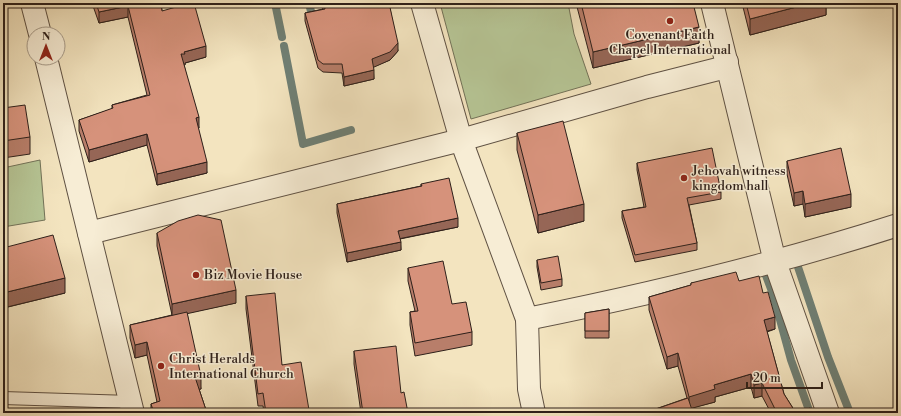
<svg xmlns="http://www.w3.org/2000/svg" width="901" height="416" viewBox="0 0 901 416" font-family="'Libre Bodoni',serif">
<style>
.green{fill:#b6c595;stroke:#727258}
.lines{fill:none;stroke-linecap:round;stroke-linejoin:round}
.stream{stroke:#6f7f74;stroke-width:8}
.lane-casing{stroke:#5f5143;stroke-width:14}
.street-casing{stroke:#5f5143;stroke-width:24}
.lane{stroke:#f7edd5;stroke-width:12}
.street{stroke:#f7edd5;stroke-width:22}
.wall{fill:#b87e6a;stroke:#2e201a}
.shaded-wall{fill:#966656;stroke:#2e201a}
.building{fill:#d6927b;stroke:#2e201a}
.poi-dot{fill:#8f2418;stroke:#f7edd5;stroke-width:1.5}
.labels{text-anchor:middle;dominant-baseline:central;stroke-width:3;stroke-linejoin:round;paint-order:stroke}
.poi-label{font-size:13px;fill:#2e201a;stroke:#f7edd5;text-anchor:start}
</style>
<rect width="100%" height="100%" fill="#f3e4bf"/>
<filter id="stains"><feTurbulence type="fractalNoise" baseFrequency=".005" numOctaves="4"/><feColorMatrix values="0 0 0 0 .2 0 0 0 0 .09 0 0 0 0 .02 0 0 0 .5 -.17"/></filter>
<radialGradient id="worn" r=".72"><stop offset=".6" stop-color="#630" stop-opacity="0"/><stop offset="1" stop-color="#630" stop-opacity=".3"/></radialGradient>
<g class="green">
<polygon points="440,3 568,3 574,34 591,84 471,119"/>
<polygon points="40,160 45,220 3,227 3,168"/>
</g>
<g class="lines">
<g class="stream">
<polyline points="275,3 282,37"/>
<polyline points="309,3 313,20"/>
<polyline points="284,46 303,144 351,130"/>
<polyline points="798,267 828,357 850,413"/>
<polyline points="765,273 773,294 791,360 810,413"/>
</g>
<defs>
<polyline id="lane" points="3,398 131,402"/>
<g id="street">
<polyline points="32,3 40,34"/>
<polyline points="422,3 461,140 527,319 529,389 534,413"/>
<polyline points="712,3 775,262 828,413"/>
<polyline points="46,58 133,413"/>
<polyline points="89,233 461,140 647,87 722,68 727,62"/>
<path d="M 527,319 C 652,294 776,264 898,225"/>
</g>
</defs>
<use href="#lane" class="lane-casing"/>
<use href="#street" class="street-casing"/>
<use href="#lane" class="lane"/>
<use href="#street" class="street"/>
</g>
<g class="wall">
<polygon points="92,3 161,3 162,11 206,57 185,63 185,65 184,65 199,128 198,128 207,173 157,185 147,145 89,162 79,131 79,120 112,109 112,105 147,95 128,17 99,23"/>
<polygon points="321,3 389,3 398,51 390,60 373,67 374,79 344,86 342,73 323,72 318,68 305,21 305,13 323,9"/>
<polygon points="576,3 693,3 699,43 593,68"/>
<polygon points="742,3 826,3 826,15 750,35"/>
<polygon points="3,108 30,137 30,154 3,158"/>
<polygon points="517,133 584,221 538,233 517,150"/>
<polygon points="787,161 851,207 805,217 803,204 794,206 787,174"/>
<polygon points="637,163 721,192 721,199 689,205 697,243 697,250 635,262 622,218 622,211 644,207 637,170"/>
<polygon points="421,184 458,227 400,239 401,250 347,262 337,213 337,204 421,186"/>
<polygon points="157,233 236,303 187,313 201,389 199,389 207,413 151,413 151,404 157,402 147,355 135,358 130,338 130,325 172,315 157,246"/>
<polygon points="3,248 65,293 4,308 5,322 5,337 3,337"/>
<polygon points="537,260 562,279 562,286 541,290 537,267"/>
<polygon points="408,268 452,304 472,332 472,345 415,356 410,325 410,312 415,311 408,281"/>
<polygon points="739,281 763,293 775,329 767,332 784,394 796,413 811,413 771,413 762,396 754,398 751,387 715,397 715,402 691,408 693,413 650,413 650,411 687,398 678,366 667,369 649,310 649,297 691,285 691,283"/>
<polygon points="246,296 282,365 309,410 309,413 264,413 263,406 258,406 246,309"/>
<polygon points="609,309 609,338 585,338 585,313"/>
<polygon points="354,351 408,413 361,413 354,364"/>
</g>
<g class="shaded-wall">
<polygon points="812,3 826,3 826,15 750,35 750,19"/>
<polygon points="128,6 128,17 99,23 99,12"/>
<polygon points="699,27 699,43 593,68 593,52"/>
<polygon points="398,43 398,51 390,60 372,68 372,59"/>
<polygon points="206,46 206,57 185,63 185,65 181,66 181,54 184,52"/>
<polygon points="374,70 374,79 344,86 344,77"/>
<polygon points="199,117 199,128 196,129 196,118"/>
<polygon points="147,134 147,145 89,162 89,150"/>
<polygon points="207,162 207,173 157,185 157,174"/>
<polygon points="803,191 803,204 794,206 794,193"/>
<polygon points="851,194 851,207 805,217 805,204"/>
<polygon points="584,204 584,221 538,233 538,215"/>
<polygon points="458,218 458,227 398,239 398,231"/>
<polygon points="401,242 401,250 347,262 347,253"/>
<polygon points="65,278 65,293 3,308 3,293"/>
<polygon points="236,290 236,303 172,317 172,304"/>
<polygon points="775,317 775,329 764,332 764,320"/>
<polygon points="147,342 147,355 135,358 135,345"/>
<polygon points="678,353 678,366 667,369 667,357"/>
<polygon points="751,374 751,387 715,397 715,402 689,409 689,397 714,385"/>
<polygon points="201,376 201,389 195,390 195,377"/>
<polygon points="762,383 762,396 754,398 754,385"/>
</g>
<g class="building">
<polygon points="96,3 161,3 162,11 190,3 194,3 206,46 184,52 185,54 181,54 199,117 196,118 207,162 157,174 147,134 89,150 79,120 113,108 112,105 150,95 128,6 99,12"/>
<polygon points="324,3 389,3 398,43 390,52 372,59 374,70 344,77 342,64 323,64 318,60 305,13 325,9"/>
<polygon points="581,3 693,3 699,27 593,52"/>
<polygon points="746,3 812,3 750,19"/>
<polygon points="25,105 30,137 3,141 3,108"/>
<polygon points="563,121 584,204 538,215 517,133"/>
<polygon points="712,148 721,192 687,198 697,243 635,255 622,211 646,207 637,163"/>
<polygon points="841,148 851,194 805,204 803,191 794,193 787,161"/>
<polygon points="449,178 458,218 398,231 401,242 347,253 337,204 422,186 421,184"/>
<polygon points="198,215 221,220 236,290 172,304 157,233 178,221"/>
<polygon points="53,235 65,278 3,293 5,322 3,322 3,248"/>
<polygon points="558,256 562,279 541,283 537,260"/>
<polygon points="443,261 452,304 466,302 472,332 415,343 410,312 418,311 408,268"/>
<polygon points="736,272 739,281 759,276 763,293 768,292 775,317 764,320 784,394 796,413 810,408 811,413 777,413 762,383 754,385 751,374 714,385 715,389 689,397 678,353 667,357 649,297 691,285 691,283"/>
<polygon points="275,293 282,365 301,362 309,410 288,413 266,413 263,393 258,394 246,296"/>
<polygon points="609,309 609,331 585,331 585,313"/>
<polygon points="187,312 201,376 195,377 207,413 154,413 151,404 160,401 147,342 135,345 130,325"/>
<polygon points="396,346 401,393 404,392 408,413 363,413 354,351"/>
<polygon points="688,398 693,413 651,413 650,411"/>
</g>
<g class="poi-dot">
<circle cx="670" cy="21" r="4"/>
<circle cx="684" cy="178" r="4"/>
<circle cx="196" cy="275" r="4"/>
<circle cx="161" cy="366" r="4"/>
</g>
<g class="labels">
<g class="poi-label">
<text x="670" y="35" text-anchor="middle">Covenant Faith<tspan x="670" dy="15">Chapel International</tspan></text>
<text x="692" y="171">Jehovah witness<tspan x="692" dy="15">kingdom hall</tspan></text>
<text x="204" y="275">Biz Movie House</text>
<text x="169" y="359">Christ Heralds<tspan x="169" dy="15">International Church</tspan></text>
</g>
</g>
<rect width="901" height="416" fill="none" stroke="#f3e4bf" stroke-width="16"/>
<rect x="4" y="4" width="893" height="408" fill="none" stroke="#2e201a" stroke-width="2"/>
<rect x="8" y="8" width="885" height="400" fill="none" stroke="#2e201a"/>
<g transform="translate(46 46)"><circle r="19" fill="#f7edd5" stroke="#a79b8a"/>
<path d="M0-3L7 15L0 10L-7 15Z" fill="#8f2418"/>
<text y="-6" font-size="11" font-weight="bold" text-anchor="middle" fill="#2e201a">N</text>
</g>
<path d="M747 382v6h75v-6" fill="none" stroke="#2e201a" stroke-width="2"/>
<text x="753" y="382" font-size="12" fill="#2e201a" stroke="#f7edd5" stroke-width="3" paint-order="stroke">20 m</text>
<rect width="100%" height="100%" filter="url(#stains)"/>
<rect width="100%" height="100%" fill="url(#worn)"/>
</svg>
